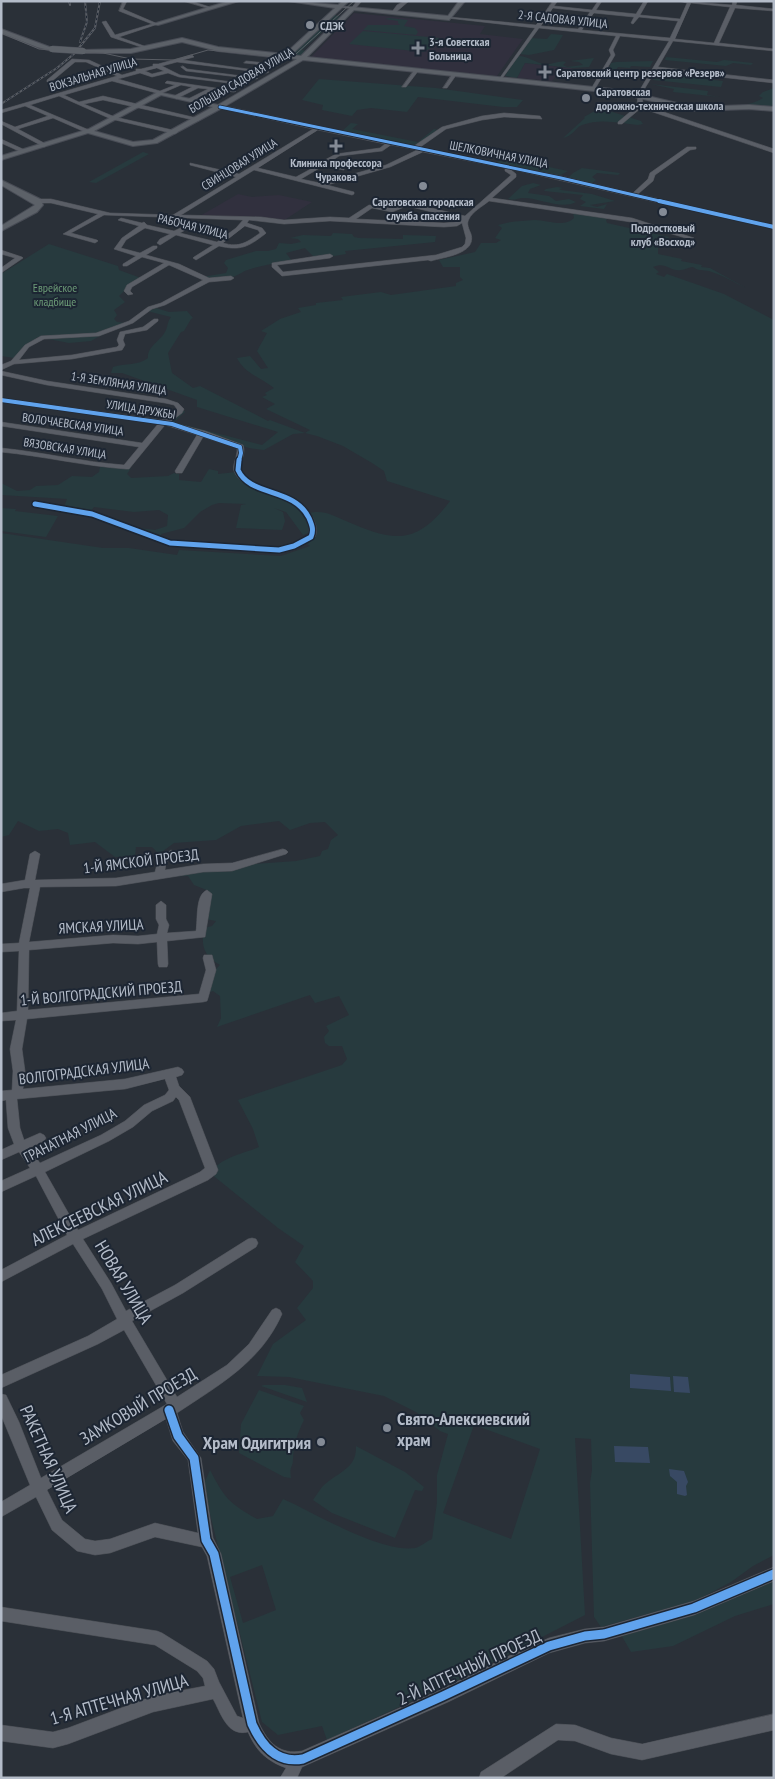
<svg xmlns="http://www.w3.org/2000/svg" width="775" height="1779" viewBox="0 0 775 1779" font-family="'PT Sans Narrow',sans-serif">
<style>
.medical{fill:#31303e}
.green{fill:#273a3e;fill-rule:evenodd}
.water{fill:#384963}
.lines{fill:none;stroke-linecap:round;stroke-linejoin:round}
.minor-casing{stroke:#484c53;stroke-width:1}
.major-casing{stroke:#484c55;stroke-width:2}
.minor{fill:#5a5e66;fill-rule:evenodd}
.major{fill:#5c6168;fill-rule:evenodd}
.tram{stroke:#595d64;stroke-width:1}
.rail-casing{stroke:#595d64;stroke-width:2}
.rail{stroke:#1d2633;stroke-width:1;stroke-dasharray:2.5;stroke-linecap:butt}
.major-bridge-casing{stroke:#484c55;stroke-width:7;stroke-linecap:butt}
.major-bridge{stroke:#5c6168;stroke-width:6}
.cycleway-far3-casing{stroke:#1d2633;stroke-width:4.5}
.cycleway-far2-casing{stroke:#1d2633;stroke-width:5.5}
.cycleway-far1-casing{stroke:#1d2633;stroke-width:8}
.cycleway-casing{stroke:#1d2633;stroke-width:12}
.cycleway-far3{stroke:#60a3ed;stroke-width:3}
.cycleway-far2{stroke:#60a3ed;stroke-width:4}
.cycleway-far1{stroke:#60a3ed;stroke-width:5}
.cycleway{stroke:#60a3ed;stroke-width:9}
.poi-dot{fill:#848b96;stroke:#1d2633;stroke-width:2}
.labels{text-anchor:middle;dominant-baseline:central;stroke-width:4;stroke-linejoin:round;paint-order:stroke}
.far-street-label{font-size:12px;fill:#b4bcc9;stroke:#1d2633}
.far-poi-label{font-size:12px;font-weight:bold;fill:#b4bcc9;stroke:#1d2633;text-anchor:start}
.far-park-label{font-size:12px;fill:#6b9a76;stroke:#1d2633}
.street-label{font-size:15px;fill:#b4bcc9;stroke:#1d2633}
.near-street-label{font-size:18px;fill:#b4bcc9;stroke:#1d2633}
.near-poi-label{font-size:18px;font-weight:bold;fill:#b4bcc9;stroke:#1d2633;text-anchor:start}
</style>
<rect width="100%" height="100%" fill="#2a3038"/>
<g class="medical">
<polygon points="354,13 485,26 480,34 523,39 497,76 311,57"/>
<polygon points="525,63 572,68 566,77 556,76 552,81 517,78"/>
<polygon points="238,194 252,197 279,195 312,202 283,221 198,217"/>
</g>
<g class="green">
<polygon points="333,14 341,17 334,24 331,24 302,50 307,51 301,56 292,55"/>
<polygon points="389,18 408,20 404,26 415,28 418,32 416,35 363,30 368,25 400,25 398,23 398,21 385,19"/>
<polygon points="363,31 440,38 433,47 423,52 349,44"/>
<polygon points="551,34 563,35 554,50 529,55 519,54 531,38 547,39"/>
<path d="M 517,56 C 527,55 535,63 545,64 C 553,65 558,60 566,62 L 563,65 L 567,67 L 583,65 L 579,62 L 570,61 L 594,58 L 589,67 L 572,68 L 525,63 L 517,78 L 505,76 Z"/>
<polygon points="666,57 717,62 724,60 753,63 751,65 733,63 726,66 665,60"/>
<polygon points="653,61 650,67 631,66 630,68 618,67 616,70 608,70 611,63 616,62"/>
<polygon points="659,74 723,81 721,87 653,80 654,76"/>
<polygon points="319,79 436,88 523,100 517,107 503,107 418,97 407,112 371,108 357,110 352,116 322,110 323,105 302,100"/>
<polygon points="651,84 708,91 707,95 720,97 673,92 674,89"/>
<path d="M 774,88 L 774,101 L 771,108 L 698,109 L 683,104 C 704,107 745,110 763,98 L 759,96 L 763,92 Z"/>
<path d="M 600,108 L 641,121 L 643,124 L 638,125 C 620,123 600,118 582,125 C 575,128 573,136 563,138 L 585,118 L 584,117 Z"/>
<polygon points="351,123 358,124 352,129 418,142 434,129 438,130 415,146 341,132"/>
<polygon points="143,152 149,154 96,183 89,182"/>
<polygon points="505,158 511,159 568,171 559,176 494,163"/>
<polygon points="582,168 620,173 618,175 597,173 592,177 596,180 592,183 568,178 573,173"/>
<path d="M 533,183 L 541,185 L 530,189 L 528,193 L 549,196 L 556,201 L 569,199 L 576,202 C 561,210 540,198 524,198 C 517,198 515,201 508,199 L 522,186 Z"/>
<polygon points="557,187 563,188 559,189 561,190 592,194 615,201 590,205 597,207 607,204 604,209 580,206 586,202 580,199 583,195 544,191 546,189"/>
<path d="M 573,212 L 610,217 L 606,220 L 607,223 L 669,237 L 666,240 L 683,245 L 681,247 L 661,246 L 658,248 L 658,254 L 682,259 L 681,261 L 702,265 L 701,267 L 710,268 L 746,288 C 734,282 722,275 709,271 C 703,270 698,271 693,267 C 689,267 685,270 681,270 C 670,272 666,261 653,267 L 659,272 L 656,274 L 664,277 L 667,274 L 724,294 L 774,320 L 774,1555 L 753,1566 L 731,1582 L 697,1600 L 601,1627 L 594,1617 L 590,1483 L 592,1470 L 591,1439 L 575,1438 L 585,1615 L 460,1679 L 327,1740 L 322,1726 L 278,1735 L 262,1722 L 203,1486 L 210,1470 C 225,1499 229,1503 257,1519 L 273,1516 L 283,1499 C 315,1513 380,1553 415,1548 C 420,1547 427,1541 432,1539 L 437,1502 L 437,1475 L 448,1434 L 440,1431 L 416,1412 L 384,1396 L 289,1377 L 257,1376 L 273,1344 L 306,1320 L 297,1308 L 313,1288 L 313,1281 L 295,1262 L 304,1246 L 278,1228 L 210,1173 C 221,1157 243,1154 259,1147 L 253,1129 L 238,1100 L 342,1065 L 347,1059 L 342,1046 L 329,1046 L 325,1043 L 324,1037 L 329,1031 L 326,1026 L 349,1015 L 339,996 L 315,1003 L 310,995 L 217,1027 L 221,1018 L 220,996 L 213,991 L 207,993 L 213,972 L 220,965 C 203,956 201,945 204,928 L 212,926 L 216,921 L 205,919 L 203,910 L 209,891 L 194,885 L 188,876 L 153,877 L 254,864 L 296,861 L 320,856 L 322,851 L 328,849 L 331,840 L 338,835 L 325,822 L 310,823 L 290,830 L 279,821 L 241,826 L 216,840 L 174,843 L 159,854 L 152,847 L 136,847 L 135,856 L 115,857 L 95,842 L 70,845 L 68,833 L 58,829 L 39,831 L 18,821 L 9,835 L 1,837 L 1,533 L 103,548 L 129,548 L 177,555 L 179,550 L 281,556 L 310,546 L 307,544 L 315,537 L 309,513 C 325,510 331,515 346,521 C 394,542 416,546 450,501 L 387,481 L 384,471 L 372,463 L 343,446 L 317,436 L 305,433 L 293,434 L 264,450 L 249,448 L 169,422 L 183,410 L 185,412 L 174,422 L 262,445 L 278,432 L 197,407 L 197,400 L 122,373 L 111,373 L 113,367 C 125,363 138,366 148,358 C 147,347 160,341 165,332 C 168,327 167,322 171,317 L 147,311 L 156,308 L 169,312 L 187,311 L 193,318 L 191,319 L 184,331 L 181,332 L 168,353 L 172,373 L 193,388 L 200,386 L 268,421 L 270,420 L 305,433 L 310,430 L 266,409 L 275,404 L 262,397 L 267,395 L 265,393 L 274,388 C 261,378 244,373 237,358 L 250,356 L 261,369 L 268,368 L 257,351 L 267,333 L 261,331 L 280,319 L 301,312 L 298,308 L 316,305 L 316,303 L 343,300 L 341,297 L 381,292 L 391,295 L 456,286 L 456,283 L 463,280 L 460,277 L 460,267 L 443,267 L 439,260 L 475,252 L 481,243 L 496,243 L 501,240 L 495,238 L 502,228 L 498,225 C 511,221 522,221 535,220 C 547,220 564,228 574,218 ZM 474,1425 L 540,1449 L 511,1539 L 443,1513 ZM 262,1565 L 276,1610 L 243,1623 L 230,1577 Z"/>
<path d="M 333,233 L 352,234 L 354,237 L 359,238 L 403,239 L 403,235 L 436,236 L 435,242 L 345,251 L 346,254 L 316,259 L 305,248 L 286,253 L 292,261 C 284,261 248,268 243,272 C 230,280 218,281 202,277 L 226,273 L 228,268 L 224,263 L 226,260 L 256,251 L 268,251 L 276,249 L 279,243 L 291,244 L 301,242 L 298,239 L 290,238 L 303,235 L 331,236 Z"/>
<polygon points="49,244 118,266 119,270 141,278 128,287 119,296 125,302 114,310 117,315 114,319 117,322 127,323 112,327 112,329 91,341 69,343 38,337 22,349 14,358 1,356 1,274"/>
<path d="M 100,467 L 131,468 L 127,474 L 131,478 L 168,476 L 174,473 L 179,474 L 179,480 L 201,482 L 209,469 L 218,471 L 218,474 L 236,472 L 248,481 L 297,504 L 309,520 L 311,532 L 303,535 L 286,512 L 274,508 L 283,512 L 285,521 L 282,530 L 236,528 L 241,505 L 246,504 L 219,503 L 212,505 L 200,512 L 184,528 L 161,534 L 162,537 C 149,532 136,531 123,526 L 155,530 L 167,526 L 168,515 L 159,510 L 134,512 L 94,507 L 90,512 L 64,507 L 67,499 L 1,495 L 1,483 L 17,491 L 30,490 L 36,486 L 58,485 L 72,476 L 92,477 L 99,472 Z"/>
<polygon points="1,508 16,509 15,511 58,516 46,537 1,531"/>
<polygon points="264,1385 285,1385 302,1388 307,1402 261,1386"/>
<path d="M 259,1390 L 304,1406 L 300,1413 L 304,1420 C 297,1434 294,1444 293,1459 C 293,1468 289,1466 291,1478 L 284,1477 L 239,1453 L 241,1424 Z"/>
<path d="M 356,1446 L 405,1472 L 424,1487 L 422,1491 L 415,1490 L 395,1538 L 332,1513 L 313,1500 C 316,1496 319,1491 322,1487 C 336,1472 357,1470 356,1446 Z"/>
<polygon points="774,1577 774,1604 735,1616 673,1646 631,1652 620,1633"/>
</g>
<g class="water">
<polygon points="630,1374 670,1377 671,1391 630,1388"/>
<polygon points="673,1376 688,1377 690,1393 674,1392"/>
<polygon points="614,1446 648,1447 650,1463 615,1462"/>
<polygon points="669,1469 684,1471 688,1482 686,1486 687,1495 685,1496 677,1494 677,1482 670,1476"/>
</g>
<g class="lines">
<defs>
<g id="minor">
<polygon points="123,1 127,1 123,9 158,24 119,37 147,47 147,49 111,37 102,22 106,21 115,35 152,24 119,11"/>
<polygon points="183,1 191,1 213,8 211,9"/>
<polygon points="357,1 362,1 355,9 337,7 339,6 352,7"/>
<polygon points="404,1 409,1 395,13 391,13 397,5"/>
<path d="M 553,1 L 557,2 L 554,6 L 592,10 L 598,1 L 602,1 L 596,10 L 636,14 L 644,1 L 648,1 L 640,15 L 680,19 L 687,3 L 678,1 L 732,5 L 733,1 L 737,1 L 736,5 L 774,9 L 774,11 L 735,8 L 719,43 L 774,49 L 774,51 L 673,41 L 658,67 L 774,80 L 774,83 L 656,70 L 642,93 L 643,105 L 774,149 L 774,153 L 641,108 L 622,124 L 618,124 L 618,122 L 637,106 L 638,93 L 669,41 L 620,36 L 613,50 L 615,55 L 595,89 L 593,90 L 591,89 L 611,55 L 609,50 L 616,36 L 539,28 L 501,80 L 499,79 L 535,28 L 447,18 L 449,17 L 536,25 ZM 691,3 L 730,7 L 714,43 L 675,39 ZM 553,8 L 590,12 L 578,29 L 541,26 ZM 594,13 L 634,17 L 631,23 L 633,24 L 639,17 L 678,21 L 670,38 L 582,30 Z"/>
<path d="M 192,55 L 194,57 L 183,60 L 269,72 L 267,73 L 177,62 L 162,66 L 180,75 L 247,84 L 245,85 L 179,77 L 168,73 L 152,77 L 140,73 L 118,79 L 160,91 L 175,85 L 165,83 L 167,81 L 236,91 L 234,92 L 214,90 L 190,102 L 188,99 L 208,89 L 198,88 L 176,99 L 174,96 L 192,87 L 181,85 L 160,94 L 112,81 L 64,95 L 79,102 L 103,96 L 201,119 L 198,121 L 103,100 L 84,104 L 115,117 L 177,131 L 178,132 L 175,134 L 111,119 L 59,96 L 30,105 L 89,130 L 89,132 L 85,132 L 53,118 L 18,129 L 46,144 L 46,146 L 44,147 L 1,124 L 1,121 L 15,127 L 48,116 L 25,106 L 1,113 L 1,110 L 117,76 L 86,62 L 75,62 L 51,82 L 47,82 L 47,80 L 72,59 L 89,60 L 122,75 L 136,71 L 136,69 L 141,69 L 153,66 L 153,64 L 158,64 ZM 157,68 L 164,71 L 152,74 L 145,71 Z"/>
<polygon points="246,61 277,64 279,65 277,66 244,63"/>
<polygon points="183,66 187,69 258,78 256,79 186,71 181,67"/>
<polygon points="415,69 419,70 406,87 402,87"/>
<polygon points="453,73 457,74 447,88 443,88"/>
<path d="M 220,105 L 414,146 L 442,127 L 482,116 L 504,113 L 540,116 L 542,119 L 504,117 L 482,120 L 446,129 L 419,148 L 561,176 L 633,193 L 648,179 L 650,173 L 687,147 L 696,147 L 696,149 L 690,150 L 655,175 L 653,181 L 638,194 L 774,225 L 774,229 L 510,169 L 516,174 L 516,177 L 492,198 L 632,218 L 694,238 L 689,239 L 631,222 L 489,201 C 483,206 472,212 469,219 C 466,224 469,229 471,234 C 477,254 444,257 431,261 L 428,260 L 282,276 L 272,267 L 272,263 L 330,254 L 333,256 L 330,258 L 277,265 L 283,272 L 436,255 L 462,247 L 465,244 L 466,238 L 462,223 L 457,226 L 444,227 L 330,221 L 284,224 L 249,220 L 247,223 L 262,228 L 266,233 L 265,234 C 248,247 241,251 219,246 L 196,260 L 193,258 L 194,257 L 213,245 L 176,235 L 160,245 L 157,243 L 160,239 L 170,234 L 145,228 L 126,240 L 121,248 L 140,253 L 153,246 L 157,246 L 157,248 L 146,255 L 179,264 L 209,278 L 231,276 L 234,278 L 231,280 L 209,282 L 165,305 L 152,309 L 133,323 L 99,336 L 44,339 L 29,347 L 19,360 L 72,355 L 117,347 L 119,345 L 117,340 L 120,332 L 143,327 L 154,319 L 158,319 L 158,321 L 147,330 L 125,334 L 123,340 L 125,345 L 122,350 L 72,359 L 14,364 L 1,370 L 1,365 L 11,361 L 25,345 L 41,336 L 96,333 L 129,321 L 148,307 L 161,303 L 203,280 L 169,265 L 132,287 L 130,291 L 133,294 L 128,295 L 124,291 L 127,285 L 164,263 L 142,257 L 127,266 L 123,266 L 123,264 L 136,256 L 114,249 L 122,238 L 139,226 L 118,220 L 121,218 L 142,223 L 144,222 L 147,225 L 174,231 L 187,225 L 189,226 L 189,228 L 180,233 L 217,242 L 236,228 L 243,220 L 104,215 L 71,233 L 97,240 L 98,241 L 95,243 L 63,234 L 98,214 L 51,203 L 37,203 L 34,201 L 37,199 L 51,199 L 110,213 L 173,215 L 236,177 L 190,165 L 190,163 L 239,174 L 313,129 L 218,108 ZM 318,130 L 385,144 L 380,148 L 336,154 L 321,162 L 307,160 L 307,162 L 318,165 L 296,177 L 258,168 ZM 391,145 L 417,150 L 386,165 L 320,183 L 301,179 L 323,166 L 344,170 L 344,168 L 327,164 L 339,156 L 382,151 ZM 423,152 L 505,168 L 505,171 L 511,175 L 465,216 L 406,202 L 391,208 L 369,205 L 349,218 L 330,217 L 284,220 L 261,217 L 181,215 L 254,170 L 352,195 L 354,194 L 354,192 L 327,185 L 390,167 ZM 407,206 L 461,219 L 456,222 L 444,223 L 356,219 L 372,208 L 392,212 ZM 245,226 L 258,230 L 260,233 C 247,242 240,248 223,243 Z"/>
<polygon points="1,139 25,150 26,151 21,152 1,143"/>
<polygon points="1,250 22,257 23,258 1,273 1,268 15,258 1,254"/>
<path d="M 1,371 L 47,381 L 166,399 L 178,403 L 184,409 L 182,413 L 170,422 L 205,431 L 243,445 C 247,455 237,464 242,472 C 255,494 296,484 313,518 C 316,525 318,530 315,537 L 297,548 L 279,552 L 170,545 L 90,516 L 32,506 L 32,502 L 35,502 L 95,512 L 171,541 L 279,548 L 291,544 L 308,536 C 310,529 308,523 305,517 C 291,489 243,495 234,471 C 232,464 238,456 237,448 L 203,437 L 182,473 L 176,473 L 175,471 L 197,435 L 165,425 L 129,469 L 126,469 C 84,466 43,456 1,452 L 1,448 C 42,452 83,462 124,465 L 139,447 L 1,426 L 1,422 L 142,443 L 158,424 L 1,402 L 1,398 L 162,420 L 177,409 L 174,405 L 165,403 L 47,385 L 1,375 Z"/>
<path d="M 283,849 L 286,850 L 288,852 L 286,854 L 232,871 L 203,872 L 116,886 L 40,887 L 29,942 L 113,935 L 138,936 L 157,934 L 159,925 L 156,919 L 156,905 L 161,901 L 166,905 L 166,919 L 169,925 L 167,933 L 196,931 C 198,919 195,895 207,890 L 212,894 L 205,937 L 167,941 L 168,964 L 167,967 L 159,967 L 158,964 L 157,942 L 138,944 L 113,943 L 29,950 L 28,1010 L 199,994 L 206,970 L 203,958 L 204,955 L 212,955 L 216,970 L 208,998 L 207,1001 L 203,1002 L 27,1019 L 22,1049 L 25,1071 L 23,1089 L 125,1079 L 178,1067 L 182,1069 L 184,1072 L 182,1075 L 176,1077 L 179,1086 L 190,1097 L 218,1170 L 216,1174 L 208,1180 L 83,1239 L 111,1283 L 126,1311 L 175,1285 L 248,1239 L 252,1238 L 256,1239 L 258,1243 L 256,1247 L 183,1293 L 132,1321 L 177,1397 L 227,1365 L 249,1344 L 272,1310 L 276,1308 L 280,1310 L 282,1314 C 261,1362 219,1385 177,1413 L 183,1432 L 201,1458 L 213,1538 L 221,1554 L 259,1723 C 268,1743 280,1755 302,1751 L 438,1691 L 509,1656 L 549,1638 L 585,1629 L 604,1627 L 694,1601 L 774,1567 L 774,1581 L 694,1615 L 604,1641 L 585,1643 L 549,1653 L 448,1702 L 302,1767 L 297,1778 L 280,1778 L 286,1768 C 267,1761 256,1751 248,1732 C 227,1737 221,1713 213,1699 L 153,1712 L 68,1744 L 53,1748 L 1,1741 L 1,1725 L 53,1732 L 68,1728 L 153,1696 L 205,1686 L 203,1678 L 197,1671 L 155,1645 L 1,1621 L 1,1607 L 157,1631 L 162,1633 L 207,1661 L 214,1669 L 219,1682 L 237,1716 L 243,1718 L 207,1556 L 202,1547 L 155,1537 L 110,1553 L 95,1555 L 77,1551 L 52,1530 L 36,1497 L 1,1517 L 1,1502 L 30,1485 L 1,1415 L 1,1394 L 6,1395 L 19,1422 L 41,1478 L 167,1404 L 124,1330 L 98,1344 L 1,1388 L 1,1375 L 88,1336 L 117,1319 L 102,1289 L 73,1244 L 1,1282 L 1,1270 L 67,1235 L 36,1176 L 1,1192 L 1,1181 L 30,1168 L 19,1152 L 1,1160 L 1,1150 L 14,1144 L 8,1128 L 6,1100 L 1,1101 L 1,1091 L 12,1090 L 13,1071 L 10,1049 L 16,1020 L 1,1021 L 1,1013 L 17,1011 L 19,951 L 1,952 L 1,944 L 19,943 L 30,888 L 24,888 L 1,892 L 1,884 L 25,880 L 30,854 L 35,851 L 40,854 L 35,880 L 116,878 L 155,872 L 158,860 L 171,850 L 176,853 L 166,863 L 165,870 L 203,864 L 232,863 ZM 165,1079 L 169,1090 L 165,1095 L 144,1105 L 125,1121 L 101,1135 L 40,1163 L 29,1148 L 44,1141 L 46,1138 L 44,1135 L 40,1133 L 24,1140 L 20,1128 L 17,1099 L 125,1089 ZM 176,1097 L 179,1100 L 205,1168 L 200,1172 L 78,1230 L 45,1172 L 109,1141 L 133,1127 L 152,1111 L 173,1101 ZM 166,1419 L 173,1441 L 188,1460 L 198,1533 L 155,1523 L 110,1539 L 95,1541 L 85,1539 L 62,1520 L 47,1490 Z"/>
<polygon points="774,1714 774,1730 642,1760 611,1754 575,1741 558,1740 501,1778 479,1778 481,1772 556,1724 575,1725 611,1738 642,1744"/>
</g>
<g id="major">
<polygon points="229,1 239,1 158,25 153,24"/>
<path d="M 288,1 L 338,5 L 343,1 L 349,1 L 291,55 L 301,56 L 351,7 L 448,16 L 459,1 L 465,1 L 449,20 L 354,10 L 307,57 L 622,90 L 694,107 L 749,105 L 774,107 L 774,111 L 749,109 L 694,111 L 622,94 L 303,60 L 222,108 L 157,143 L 133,146 L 88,133 L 1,160 L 1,156 L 89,129 L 158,92 L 218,105 L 297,59 L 287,58 L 282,62 L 279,60 L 281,58 L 218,51 L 182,42 L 131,53 L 83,53 L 81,50 L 131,49 L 182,38 L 218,47 L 285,54 L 335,8 ZM 161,95 L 213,107 L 153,140 L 133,142 L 94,131 Z"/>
<polygon points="1,29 55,49 52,51 37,47 1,33"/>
<polygon points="1,180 40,199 43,205 37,212 1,231 1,226 35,205 1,185"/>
</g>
</defs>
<use href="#minor" class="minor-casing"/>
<use href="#major" class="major-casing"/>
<use href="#minor" class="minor"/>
<use href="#major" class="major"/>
<polyline class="tram" points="1,33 39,49 103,53 131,59 174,60 208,50 284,57 296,54 354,1"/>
<defs>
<g id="rail">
<polyline points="69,1 70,5"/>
<polyline points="80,42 87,22 85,1"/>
<polyline points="78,49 95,28 100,1"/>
<polyline points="1,104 57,68 75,53"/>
</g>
</defs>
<use href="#rail" class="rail-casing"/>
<use href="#rail" class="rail"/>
<defs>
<polyline id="major-bridge" points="52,49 83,51"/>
</defs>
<use href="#major-bridge" class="major-bridge-casing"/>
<use href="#major-bridge" class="major-bridge"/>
<defs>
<polyline id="cycleway-far3" points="220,107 561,178 664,202"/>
<g id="cycleway-far2">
<polyline points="659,201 774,227"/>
<polyline points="1,400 172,424 240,447 241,453 239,461"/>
</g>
<path id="cycleway-far1" d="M 35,504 L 92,514 L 170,543 L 279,550 L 294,546 L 311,537 C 314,530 312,525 309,518 C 294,487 250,497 238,470 L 239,460"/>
<path id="cycleway" d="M 169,1410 L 178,1436 L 194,1458 L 206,1540 L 214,1554 L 252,1724 C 262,1746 277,1764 303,1759 L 443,1696 L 549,1646 L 585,1636 L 604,1634 L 694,1608 L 774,1574"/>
</defs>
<use href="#cycleway-far3" class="cycleway-far3-casing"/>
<use href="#cycleway-far2" class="cycleway-far2-casing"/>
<use href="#cycleway-far1" class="cycleway-far1-casing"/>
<use href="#cycleway" class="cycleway-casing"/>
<use href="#cycleway-far3" class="cycleway-far3"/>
<use href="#cycleway-far2" class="cycleway-far2"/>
<use href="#cycleway-far1" class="cycleway-far1"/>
<use href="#cycleway" class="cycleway"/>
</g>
<g class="poi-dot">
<circle cx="310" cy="25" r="5"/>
<path d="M415.5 40.5h5v5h5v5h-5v5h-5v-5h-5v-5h5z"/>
<path d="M542.5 64.5h5v5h5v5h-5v5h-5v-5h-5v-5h5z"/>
<circle cx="586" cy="98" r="5"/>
<path d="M333.5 138.5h5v5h5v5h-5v5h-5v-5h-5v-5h5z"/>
<circle cx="423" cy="186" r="5"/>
<circle cx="663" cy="212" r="5"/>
<circle cx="387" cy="1428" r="5"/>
<circle cx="321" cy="1442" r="5"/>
</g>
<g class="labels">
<g class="far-street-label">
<text transform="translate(563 19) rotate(6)">2-Я САДОВАЯ УЛИЦА</text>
<text transform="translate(93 74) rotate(-17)">ВОКЗАЛЬНАЯ УЛИЦА</text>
<text transform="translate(241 80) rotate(-30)">БОЛЬШАЯ САДОВАЯ УЛИЦА</text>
<text transform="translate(499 154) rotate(11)">ШЕЛКОВИЧНАЯ УЛИЦА</text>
<text transform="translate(239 164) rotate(-32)">СВИНЦОВАЯ УЛИЦА</text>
<text transform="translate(193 226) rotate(14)">РАБОЧАЯ УЛИЦА</text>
<text transform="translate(119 383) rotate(9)">1-Я ЗЕМЛЯНАЯ УЛИЦА</text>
<text transform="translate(141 409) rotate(9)">УЛИЦА ДРУЖБЫ</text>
<text transform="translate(73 424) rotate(8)">ВОЛОЧАЕВСКАЯ УЛИЦА</text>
<text transform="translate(65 448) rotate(9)">ВЯЗОВСКАЯ УЛИЦА</text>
</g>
<g class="far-poi-label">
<text x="320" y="25">СДЭК</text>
<text x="429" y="41">3-я Советская<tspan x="429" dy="14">Больница</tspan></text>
<text x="556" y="72">Саратовский центр резервов «Резерв»</text>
<text x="596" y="91">Саратовская<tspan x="596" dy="14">дорожно-техническая школа</tspan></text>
<text x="336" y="162" text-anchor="middle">Клиника профессора<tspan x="336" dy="14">Чуракова</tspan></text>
<text x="423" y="201" text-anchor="middle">Саратовская городская<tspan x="423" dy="14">служба спасения</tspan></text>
<text x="663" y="227" text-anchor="middle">Подростковый<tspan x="663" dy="14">клуб «Восход»</tspan></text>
</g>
<g class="far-park-label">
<text x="55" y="287">Еврейское<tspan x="55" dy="14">кладбище</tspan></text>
</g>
<g class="street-label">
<text transform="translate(141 861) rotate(-7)">1-Й ЯМСКОЙ ПРОЕЗД</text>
<text transform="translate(101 926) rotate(-3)">ЯМСКАЯ УЛИЦА</text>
<text transform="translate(101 993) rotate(-5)">1-Й ВОЛГОГРАДСКИЙ ПРОЕЗД</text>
<text transform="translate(84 1071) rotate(-7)">ВОЛГОГРАДСКАЯ УЛИЦА</text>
<text transform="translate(70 1135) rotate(-27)">ГРАНАТНАЯ УЛИЦА</text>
</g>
<g class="near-street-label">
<text transform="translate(99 1208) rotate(-26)">АЛЕКСЕЕВСКАЯ УЛИЦА</text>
<text transform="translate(124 1282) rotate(59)">НОВАЯ УЛИЦА</text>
<text transform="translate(138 1406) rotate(-31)">ЗАМКОВЫЙ ПРОЕЗД</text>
<text transform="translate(49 1459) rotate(66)">РАКЕТНАЯ УЛИЦА</text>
<text transform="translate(469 1667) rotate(-25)">2-Й АПТЕЧНЫЙ ПРОЕЗД</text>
<text transform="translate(119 1699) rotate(-16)">1-Я АПТЕЧНАЯ УЛИЦА</text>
</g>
<g class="near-poi-label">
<text x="397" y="1418">Свято-Алексиевский<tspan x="397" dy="21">храм</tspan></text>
<text x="311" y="1442" text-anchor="end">Храм Одигитрия</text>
</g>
</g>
<rect width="775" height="1779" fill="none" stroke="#b4bcc9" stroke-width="5"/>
</svg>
